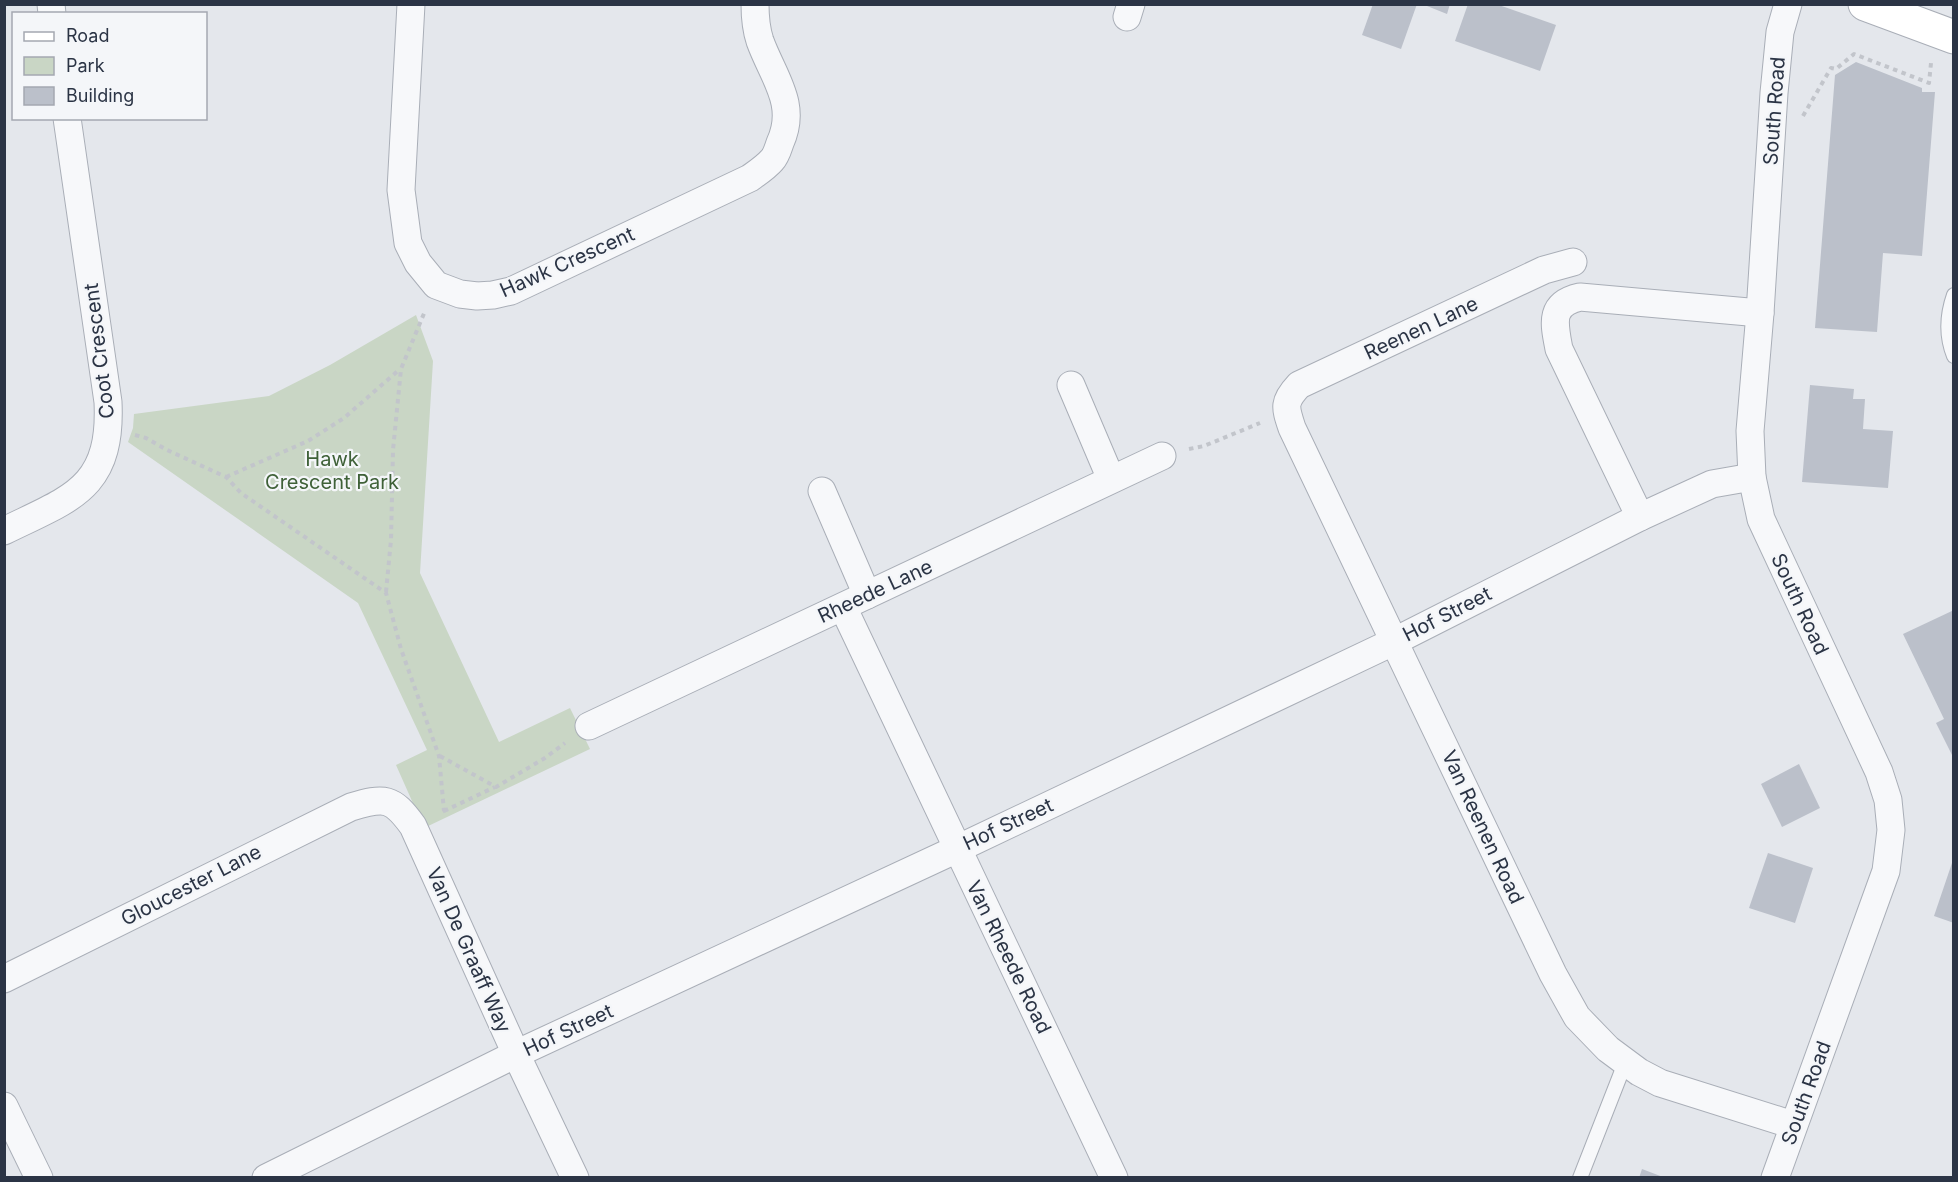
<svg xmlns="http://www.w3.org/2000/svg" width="1958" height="1182" viewBox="0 0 1958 1182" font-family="Inter,sans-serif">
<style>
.green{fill:#c9d6c5}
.building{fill:#bbc0ca}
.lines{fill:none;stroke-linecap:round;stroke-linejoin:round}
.lane-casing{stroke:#a9aeb7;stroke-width:16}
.street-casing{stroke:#a9aeb7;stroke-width:29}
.secondary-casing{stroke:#a9aeb7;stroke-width:35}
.path{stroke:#c2c5cb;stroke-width:4;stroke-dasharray:4.5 4.5;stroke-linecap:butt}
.lane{stroke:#f7f8fa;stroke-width:14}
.street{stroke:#f7f8fa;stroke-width:27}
.secondary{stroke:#fff;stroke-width:33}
.labels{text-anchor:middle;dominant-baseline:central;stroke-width:4.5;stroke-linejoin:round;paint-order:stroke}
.street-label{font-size:20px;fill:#2b3445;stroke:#f4f6f9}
.park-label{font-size:20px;fill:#3f6138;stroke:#f4f6f9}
</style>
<rect width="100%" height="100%" fill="#e4e7ec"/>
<polygon class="green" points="416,315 433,361 420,573 499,742 570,708 590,749 424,828 396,765 427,750 358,603 128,442 133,428 134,414 269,396 330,365"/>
<g class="building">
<polygon points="1373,4 1417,4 1401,49 1362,35"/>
<polygon points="1422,4 1450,4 1447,14"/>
<polygon points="1468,4 1496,4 1556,25 1540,71 1455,41"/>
<polygon points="1856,62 1922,88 1922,92 1935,92 1922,256 1883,253 1877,332 1815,328 1835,75"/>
<polygon points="1810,385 1854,389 1853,399 1865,399 1863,429 1893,431 1888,488 1802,482"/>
<polygon points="1954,610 1954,759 1936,723 1944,719 1903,634"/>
<polygon points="1799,764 1820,808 1782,827 1761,784"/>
<polygon points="1768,853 1813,868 1795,923 1749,908"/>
<polygon points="1953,860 1954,860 1954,923 1934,916"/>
<polygon points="1642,1169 1663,1177 1663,1178 1639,1178"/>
</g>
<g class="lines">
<defs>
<g id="lane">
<path d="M 1954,295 C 1947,315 1946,336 1954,356"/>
<polyline points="1580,1178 1625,1063"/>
</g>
<g id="street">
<polyline points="51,4 52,14"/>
<path d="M 411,4 L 401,190 L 408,243 L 418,263 L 436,285 L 460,294 L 477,296 L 493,295 L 511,291 L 750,178 C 757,173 766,167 772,160 C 776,156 778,149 780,143 C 798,104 773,77 760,41 C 756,29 755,18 755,4"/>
<polyline points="1127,17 1131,4"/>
<path d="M 1573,262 L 1544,270 L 1299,385 C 1283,402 1285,407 1292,428 L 1553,974 L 1577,1017 L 1608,1049 L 1639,1072 L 1660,1083 L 1793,1125"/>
<polyline points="1071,385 1111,479"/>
<polyline points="822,491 867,595"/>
<path d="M 1640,517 L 1559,349 C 1554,323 1549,304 1580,297 L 1760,313"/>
<path d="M 4,531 C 71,498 112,489 108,402 L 67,118"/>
<polyline points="843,607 1114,1178"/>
<polyline points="589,726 1162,456"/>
<path d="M 4,979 L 351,807 C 385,797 392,797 413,826 L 516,1054 L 575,1178"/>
<polyline points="4,1106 39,1178"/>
<polyline points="266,1178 516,1054 957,849 1395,641 1640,517 1712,484 1752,477"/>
<polyline points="1775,1178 1886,871 1891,830 1888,800 1879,772 1761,519 1752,477 1750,431 1760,313 1774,93 1780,32 1788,4"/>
</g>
<polyline id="secondary" points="1865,4 1954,37"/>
</defs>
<use href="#lane" class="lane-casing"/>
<use href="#street" class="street-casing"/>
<use href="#secondary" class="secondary-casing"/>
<g class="path">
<polyline points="1803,116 1831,68 1836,69 1854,54 1929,83 1931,63"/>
<polyline points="135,435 146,438 167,450 226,477 241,493 386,593 401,649 439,756 444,811 439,813"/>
<polyline points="1189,449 1204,446 1260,423"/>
<polyline points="226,477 308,441 344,418 400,369"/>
<polyline points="386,592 391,540 393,450 401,369 425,311"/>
<polyline points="440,756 496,787 545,758 565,743"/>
<polyline points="444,811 495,787"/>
</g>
<use href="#lane" class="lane"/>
<use href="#street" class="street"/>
<use href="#secondary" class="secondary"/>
</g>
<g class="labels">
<g class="street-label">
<text transform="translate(1774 111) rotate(-86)">South Road</text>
<text transform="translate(567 262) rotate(-24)">Hawk Crescent</text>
<text transform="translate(1421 328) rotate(-25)">Reenen Lane</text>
<text transform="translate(99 351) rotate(-97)">Coot Crescent</text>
<text transform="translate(875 591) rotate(-25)">Rheede Lane</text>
<text transform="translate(1800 604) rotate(65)">South Road</text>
<text transform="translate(1447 614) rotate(-27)">Hof Street</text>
<text transform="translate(1008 824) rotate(-25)">Hof Street</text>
<text transform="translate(1483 827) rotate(65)">Van Reenen Road</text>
<text transform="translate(191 885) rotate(-27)">Gloucester Lane</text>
<text transform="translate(469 950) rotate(66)">Van De Graaff Way</text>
<text transform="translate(1009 957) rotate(64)">Van Rheede Road</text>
<text transform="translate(568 1030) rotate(-25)">Hof Street</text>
<text transform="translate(1806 1093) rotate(-70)">South Road</text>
</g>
<g class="park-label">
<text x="332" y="459">Hawk<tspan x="332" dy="23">Crescent Park</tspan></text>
</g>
</g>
<rect width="1958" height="1182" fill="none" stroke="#2b3445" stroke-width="12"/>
<rect x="12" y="12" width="195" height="108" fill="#f4f6f9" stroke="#a4a8b1" stroke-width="1.5"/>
<rect x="24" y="32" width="30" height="9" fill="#ffffff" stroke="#a4a8b1" stroke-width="1.5"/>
<text x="66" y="42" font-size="18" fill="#2b3445">Road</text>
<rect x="24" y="57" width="30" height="18" fill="#c9d6c5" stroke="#a4a8b1" stroke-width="1.5"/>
<text x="66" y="72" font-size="18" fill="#2b3445">Park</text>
<rect x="24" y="87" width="30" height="18" fill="#bbc0ca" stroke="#a4a8b1" stroke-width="1.5"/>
<text x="66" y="102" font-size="18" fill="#2b3445">Building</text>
</svg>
